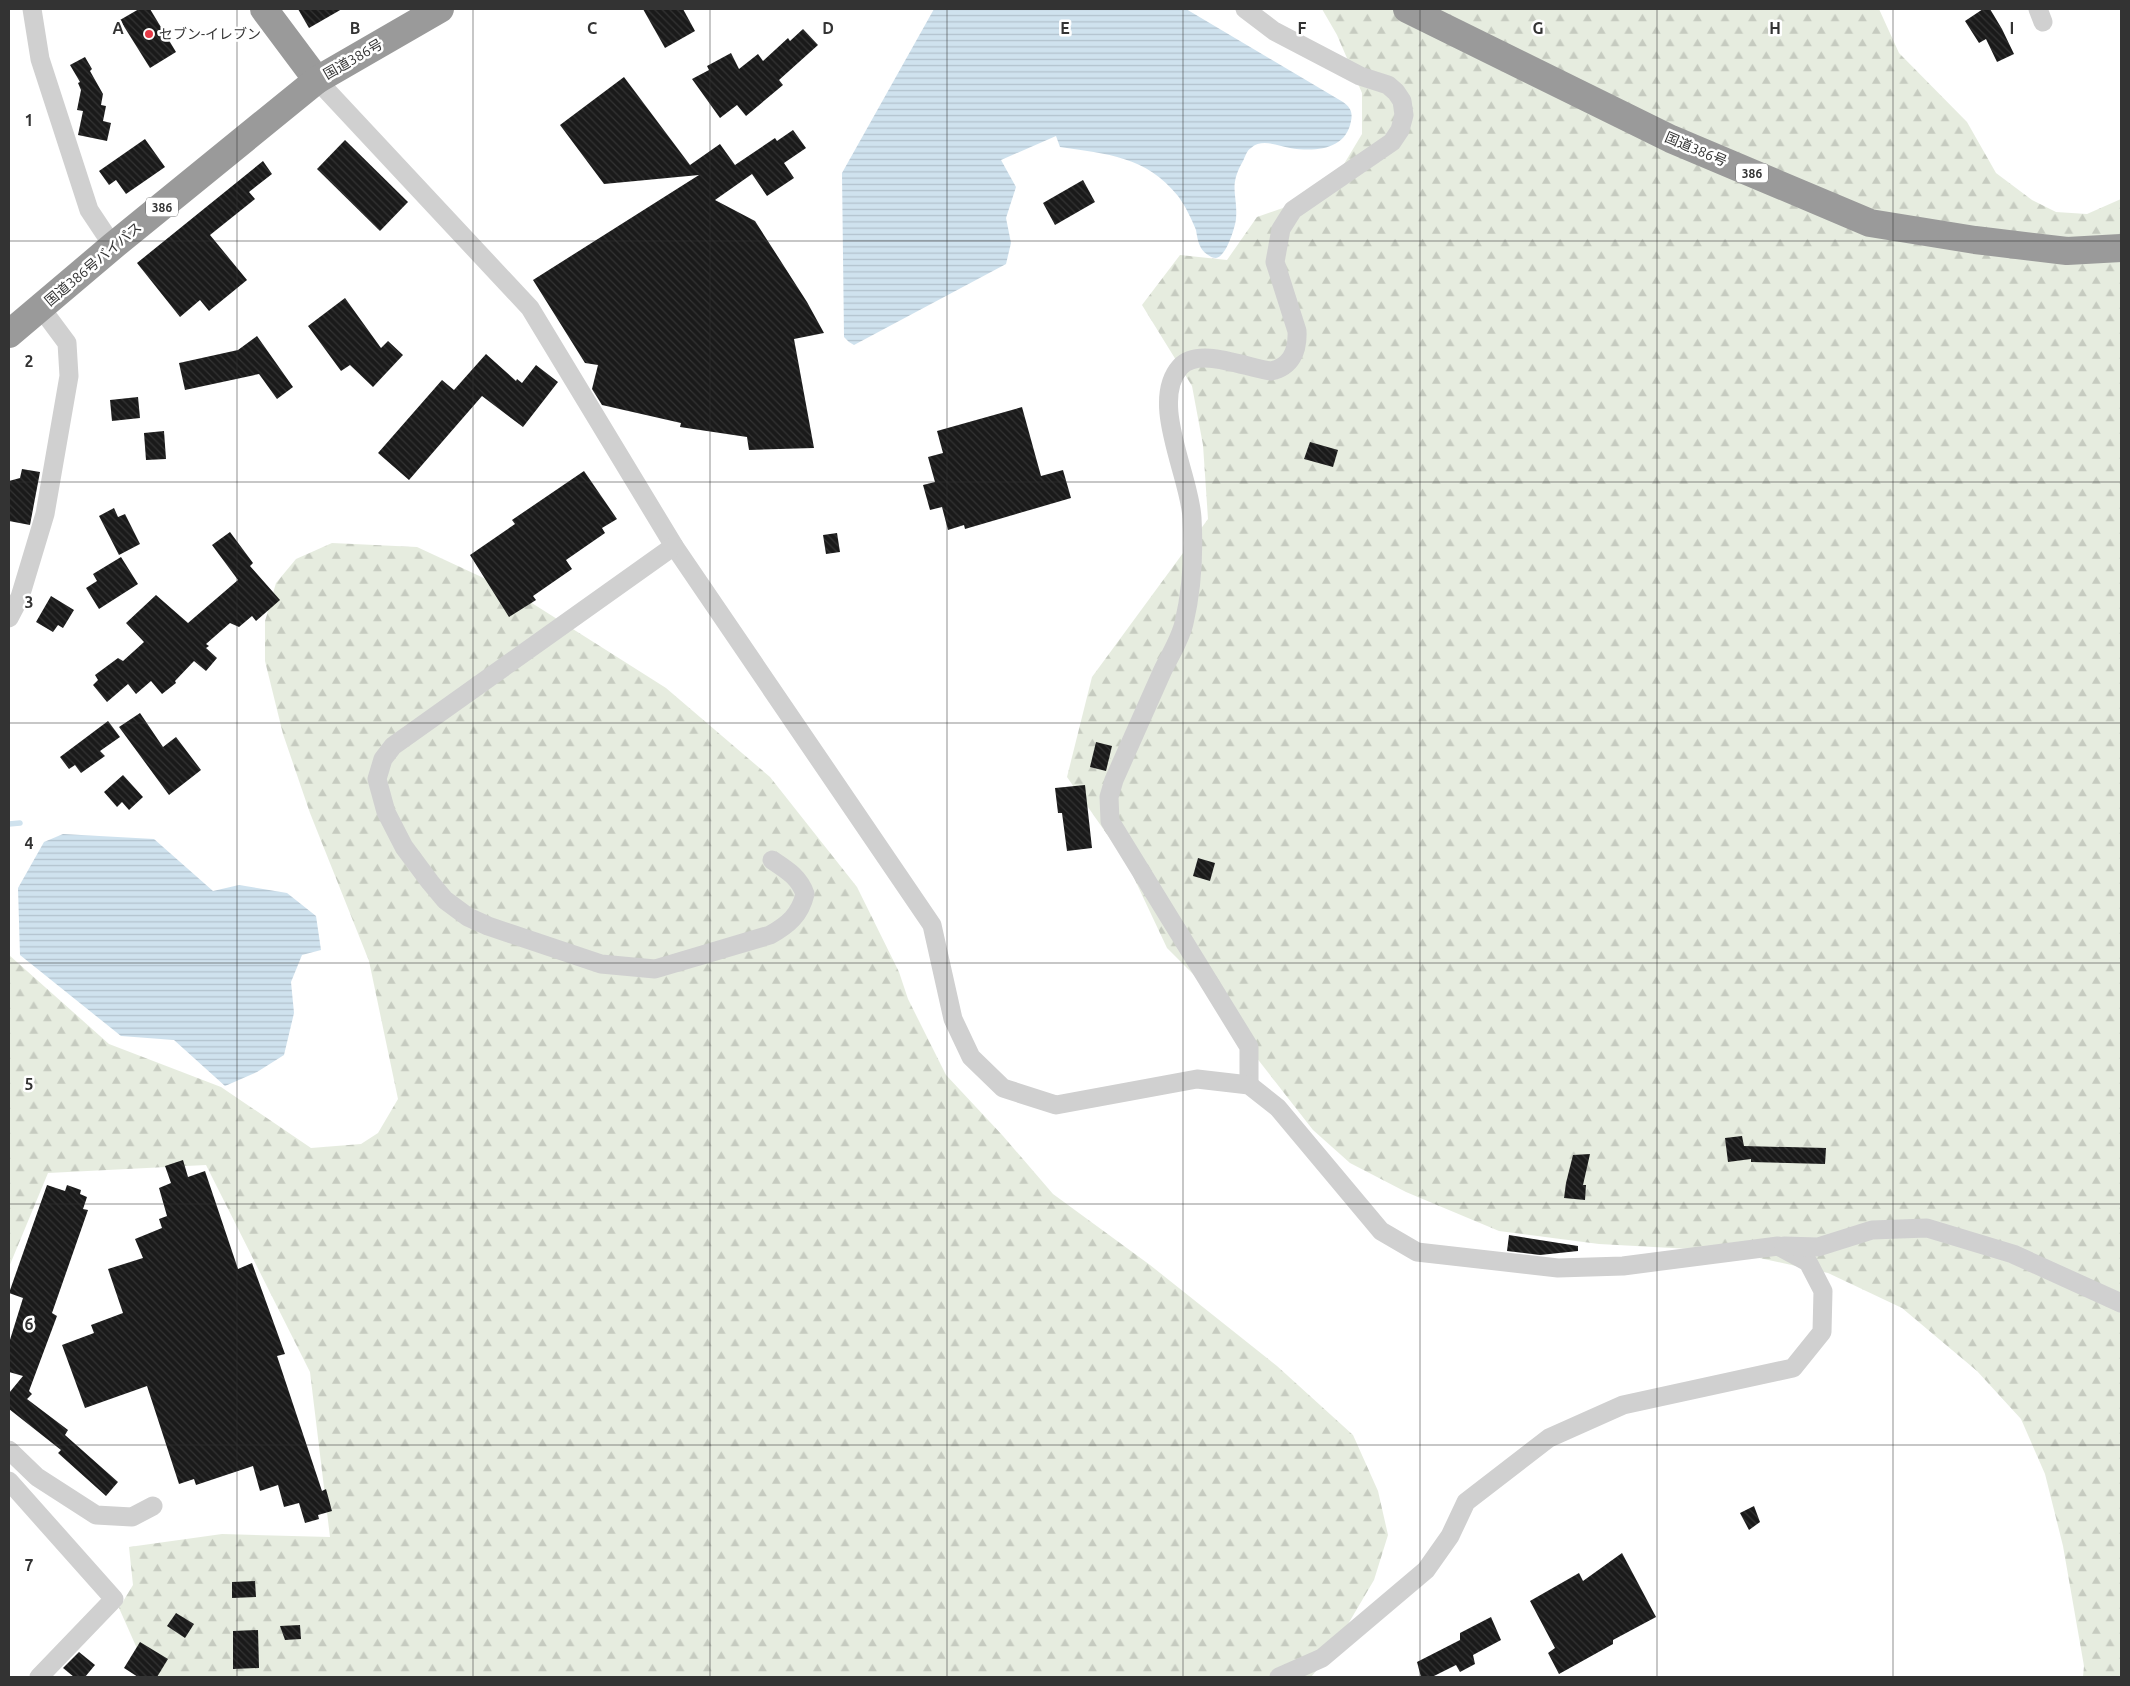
<svg xmlns="http://www.w3.org/2000/svg" width="2130" height="1686" viewBox="0 0 2130 1686" font-family="Ubuntu,'Noto Sans JP',sans-serif">
<style>
.forest{fill:url(#forest-firs)}
.water{fill:url(#water-rules)}
.lines{fill:none;stroke-linecap:round;stroke-linejoin:round}
.stream{stroke:#cfe2ee;stroke-width:5.5}
.building{fill:url(#building-back-hatch)}
.minor{stroke:#d0d0d0;stroke-width:19}
.highway{stroke:#9a9a9a;stroke-width:28}
.grid{fill:none;stroke:#333;stroke-width:1;stroke-opacity:0.55}
.poi-dot{fill:#e63946;stroke:#fff;stroke-width:2}
.labels{text-anchor:middle;dominant-baseline:central;stroke-width:5;stroke-linejoin:round;paint-order:stroke}
.shield{fill:#fff;stroke:#707070;stroke-width:1}
.shield-label{font-size:12px;font-weight:bold;fill:#333}
.poi-label{font-size:14px;fill:#333;stroke:#fff;text-anchor:start}
.street-label{font-size:14px;fill:#333;stroke:#fff}
.grid-label{font-size:16px;text-anchor:middle;font-weight:bold;fill:#333;stroke:#fff;stroke-width:5;stroke-linejoin:round;paint-order:stroke}
</style>
<defs>
<pattern id="forest-firs" width="22" height="20" patternUnits="userSpaceOnUse" patternTransform="scale(1.25)"><rect width="22" height="20" fill="#e6ecdf"/><path d="M5 1l3.5 6h-7zM16 11l3.5 6h-7z" fill="#c6cbc0"/></pattern>
<pattern id="water-rules" width="6" height="5" patternUnits="userSpaceOnUse" patternTransform="scale(1.25)"><rect width="6" height="5" fill="#cfe2ee"/><path d="M0 2.5h6" fill="none" stroke="#b2c2cd"/></pattern>
<pattern id="building-back-hatch" width="6" height="6" patternUnits="userSpaceOnUse" patternTransform="scale(1.25)"><rect width="6" height="6" fill="#1a1a1a"/><path d="M-1 5l2 2M0 0l6 6M5-1l2 2" fill="none" stroke="#333"/></pattern>
</defs>
<rect width="100%" height="100%" fill="#fff"/>
<g class="forest">
<polygon points="1322,9 1879,9 1899,53 1967,122 1996,173 2032,200 2056,212 2087,214 2121,199 2121,1677 2083,1677 2084,1666 2063,1546 2045,1474 2021,1419 1977,1371 1902,1308 1828,1273 1727,1251 1599,1244 1499,1231 1406,1192 1350,1163 1313,1130 1256,1057 1220,1001 1167,948 1127,863 1067,777 1092,677 1208,519 1203,445 1192,386 1142,305 1180,255 1227,260 1257,217 1303,201 1341,169 1362,134 1362,93 1337,35"/>
<polygon points="332,543 417,547 516,593 666,688 770,777 857,887 899,972 908,999 946,1075 1003,1136 1053,1194 1150,1265 1277,1366 1353,1435 1378,1491 1388,1535 1374,1580 1331,1653 1311,1677 147,1677 139,1653 119,1608 133,1585 129,1547 222,1534 330,1537 310,1372 206,1165 48,1173 9,1267 9,955 109,1044 221,1087 311,1148 361,1144 378,1133 398,1099 369,961 310,813 283,734 265,661 265,621 276,583 296,559"/>
</g>
<g class="water">
<path d="M 934,9 L 1186,9 L 1343,102 C 1350,107 1353,112 1351,121 C 1346,150 1315,152 1290,148 C 1278,146 1262,138 1251,148 C 1247,150 1245,157 1243,161 C 1228,187 1238,194 1236,219 C 1235,228 1226,257 1216,258 C 1211,258 1204,253 1201,248 C 1198,243 1197,236 1196,230 C 1192,220 1185,205 1178,196 C 1146,156 1107,154 1060,147 L 1056,136 L 1001,160 L 1016,187 L 1006,218 L 1011,243 L 1006,264 L 854,345 L 849,342 L 844,337 L 842,173 Z"/>
<polygon points="63,834 154,839 213,891 239,885 287,893 316,916 321,950 302,955 291,982 294,1013 284,1055 257,1072 225,1086 174,1040 121,1036 20,955 18,888 44,842"/>
</g>
<g class="lines">
<polyline class="stream" points="9,824 20,823"/>
</g>
<g class="building">
<polygon points="139,9 150,9 176,52 150,68 120,20"/>
<polygon points="298,9 342,9 309,28"/>
<polygon points="643,9 683,9 695,31 665,48"/>
<polygon points="1983,9 1990,9 2002,29 2014,54 1997,62 1986,39 1979,43 1965,21"/>
<polygon points="803,29 818,45 779,80 783,85 746,116 737,105 720,118 692,79 709,70 707,66 731,53 739,69 758,54 763,61 788,38 790,41"/>
<polygon points="85,57 92,69 90,71 103,94 101,105 106,106 103,121 111,123 107,141 78,135 83,111 77,110 81,90 78,83 80,82 70,65"/>
<polygon points="624,77 690,165 720,144 735,165 775,138 777,141 793,130 806,148 784,163 794,178 767,196 752,174 715,200 755,221 807,302 824,333 794,339 814,448 749,450 747,437 680,427 681,423 602,405 592,389 598,365 585,363 533,280 699,175 604,184 560,125"/>
<polygon points="145,139 165,167 126,194 116,180 109,185 99,171"/>
<polygon points="345,140 408,202 380,231 317,169"/>
<polygon points="263,161 272,174 249,192 255,199 210,235 247,280 209,311 200,300 180,317 137,263"/>
<polygon points="1083,180 1095,202 1055,225 1043,203"/>
<polygon points="345,298 381,348 388,341 403,355 373,387 350,365 341,371 308,326"/>
<polygon points="257,336 293,387 277,399 259,374 185,390 179,363 238,350"/>
<polygon points="486,354 516,381 517,379 522,383 536,365 558,382 523,427 482,396 409,480 378,453 442,380 454,390"/>
<polygon points="138,397 140,418 112,421 110,400"/>
<polygon points="1022,407 1041,476 1063,470 1071,498 965,529 964,525 948,530 942,507 930,510 923,485 935,482 928,457 943,453 937,431"/>
<polygon points="164,431 166,459 146,460 144,433"/>
<polygon points="1310,442 1338,450 1333,467 1304,459"/>
<polygon points="22,469 40,472 30,525 9,521 9,481 20,478"/>
<polygon points="584,471 617,519 602,528 605,533 566,560 572,569 533,596 536,600 509,617 470,555 515,524 512,520"/>
<polygon points="114,508 118,517 125,514 140,544 119,555 99,516"/>
<polygon points="230,532 253,563 250,566 280,600 256,621 252,616 239,627 230,623 206,644 209,646 206,648 217,658 206,671 194,661 175,681 176,683 162,694 151,681 136,694 128,684 107,702 93,685 98,680 95,675 118,658 123,661 144,642 126,623 156,595 188,623 238,580 212,545"/>
<polygon points="837,533 840,552 826,554 823,535"/>
<polygon points="121,557 138,584 99,609 86,588 97,581 93,574"/>
<polygon points="51,596 74,610 63,628 58,625 53,632 36,622"/>
<polygon points="140,713 163,747 176,737 201,770 169,795 119,727"/>
<polygon points="108,721 120,737 100,751 105,756 81,773 75,765 69,769 60,757"/>
<polygon points="1096,742 1112,746 1106,771 1090,767"/>
<polygon points="123,775 143,797 129,810 122,802 117,807 104,792"/>
<polygon points="1085,785 1092,848 1067,851 1062,813 1058,813 1055,788"/>
<polygon points="1198,858 1215,863 1210,881 1193,876"/>
<polygon points="1742,1136 1744,1146 1826,1148 1825,1164 1751,1162 1751,1159 1728,1162 1725,1138"/>
<polygon points="1590,1154 1583,1185 1586,1185 1585,1200 1564,1198 1566,1183 1573,1155"/>
<polygon points="183,1160 188,1177 205,1171 238,1269 252,1263 285,1354 277,1356 322,1491 326,1489 332,1511 318,1515 319,1519 305,1523 299,1503 284,1507 278,1485 260,1491 253,1466 196,1485 194,1479 179,1484 147,1386 85,1408 62,1345 94,1333 91,1325 123,1313 108,1269 143,1258 135,1239 162,1228 159,1219 167,1216 159,1188 171,1183 165,1166"/>
<polygon points="47,1185 65,1191 67,1185 81,1190 80,1194 87,1197 83,1209 88,1210 52,1313 57,1316 29,1391 32,1394 27,1399 68,1430 65,1435 118,1482 106,1496 58,1453 61,1450 9,1409 9,1393 23,1376 9,1372 9,1343 23,1298 9,1293"/>
<polygon points="1509,1235 1578,1246 1578,1251 1540,1255 1507,1251"/>
<polygon points="1754,1506 1760,1522 1749,1530 1740,1513"/>
<polygon points="1622,1553 1656,1617 1613,1640 1613,1644 1559,1674 1548,1653 1555,1648 1530,1601 1579,1573 1583,1581"/>
<polygon points="255,1581 256,1597 232,1598 232,1582"/>
<polygon points="176,1613 194,1624 185,1638 167,1626"/>
<polygon points="1491,1617 1501,1640 1473,1655 1475,1664 1460,1672 1456,1665 1432,1677 1421,1677 1417,1662 1460,1640 1460,1633"/>
<polygon points="300,1625 301,1639 285,1640 280,1626"/>
<polygon points="258,1630 259,1668 233,1669 233,1631"/>
<polygon points="140,1642 168,1659 157,1677 138,1677 124,1668"/>
<polygon points="79,1652 95,1665 85,1677 74,1677 63,1668"/>
</g>
<g class="lines">
<g class="minor">
<polyline points="32,9 40,59 89,210 113,246"/>
<path d="M 1245,9 L 1274,31 L 1360,76 L 1388,85 L 1396,92 L 1402,101 L 1404,115 L 1400,130 L 1392,142 L 1293,210 L 1281,229 L 1275,262 L 1297,331 C 1298,351 1291,367 1271,371 C 1246,368 1199,346 1180,367 C 1149,402 1190,476 1192,518 C 1194,553 1192,589 1184,623 C 1180,640 1169,657 1162,672 C 1146,708 1130,744 1114,780 L 1109,797 L 1110,821 L 1249,1047 L 1249,1085"/>
<polyline points="2038,9 2043,22"/>
<polyline points="317,80 530,308 674,546 932,925 953,1019 971,1057 1003,1088 1056,1105 1197,1079 1249,1085 1278,1108 1381,1231 1417,1252 1558,1268 1623,1266 1778,1246 1808,1262 1823,1291 1822,1332 1793,1368 1623,1405 1549,1438 1466,1502 1450,1536 1426,1570 1322,1658 1279,1677"/>
<path d="M 674,546 L 393,746 L 383,759 L 377,779 L 386,812 L 404,847 L 430,882 L 445,900 L 468,917 L 488,926 L 601,964 L 655,969 L 770,935 C 788,925 800,915 805,894 C 799,877 787,870 772,860"/>
<polyline points="9,618 20,597 45,514 69,376 67,343 41,308"/>
<polyline points="1784,1246 1818,1247 1872,1230 1927,1228 2013,1254 2121,1303"/>
<polyline points="9,1450 37,1477 96,1515 132,1517 153,1506"/>
<polyline points="9,1481 114,1599 39,1677"/>
</g>
<g class="highway">
<polyline points="264,9 317,80"/>
<polyline points="1407,9 1671,139 1870,223 1975,240 2067,251 2121,248"/>
<polyline points="9,334 113,246 317,80 440,9"/>
</g>
</g>
<path class="grid" d="M 237,9 L 237,1677M 473,9 L 473,1677M 710,9 L 710,1677M 947,9 L 947,1677M 1183,9 L 1183,1677M 1420,9 L 1420,1677M 1657,9 L 1657,1677M 1893,9 L 1893,1677M 9,241 L 2121,241M 9,482 L 2121,482M 9,723 L 2121,723M 9,963 L 2121,963M 9,1204 L 2121,1204M 9,1445 L 2121,1445"/>
<circle class="poi-dot" cx="149" cy="34" r="5"/>
<g class="labels">
<g class="shield">
<rect x="1736" y="163.5" width="32" height="19" rx="4"/>
<rect x="146" y="197.5" width="32" height="19" rx="4"/>
</g>
<g class="shield-label">
<text x="1752" y="173">386</text>
<text x="162" y="207">386</text>
</g>
<g class="poi-label">
<text x="159" y="34">セブン-イレブン</text>
</g>
<g class="street-label">
<text transform="translate(353 59) rotate(-30)">国道386号</text>
<text transform="translate(1696 149) rotate(23)">国道386号</text>
<text transform="translate(93 264) rotate(-40)">国道386号バイパス</text>
</g>
</g>
<g class="grid-label">
<text x="118" y="34">A</text>
<text x="355" y="34">B</text>
<text x="592" y="34">C</text>
<text x="828" y="34">D</text>
<text x="1065" y="34">E</text>
<text x="1302" y="34">F</text>
<text x="1538" y="34">G</text>
<text x="1775" y="34">H</text>
<text x="2012" y="34">I</text>
<text x="29" y="126">1</text>
<text x="29" y="367">2</text>
<text x="29" y="608">3</text>
<text x="29" y="849">4</text>
<text x="29" y="1090">5</text>
<text x="29" y="1330">6</text>
<text x="29" y="1571">7</text>
</g>
<rect width="2130" height="1686" fill="none" stroke="#333333" stroke-width="20"/>
</svg>
